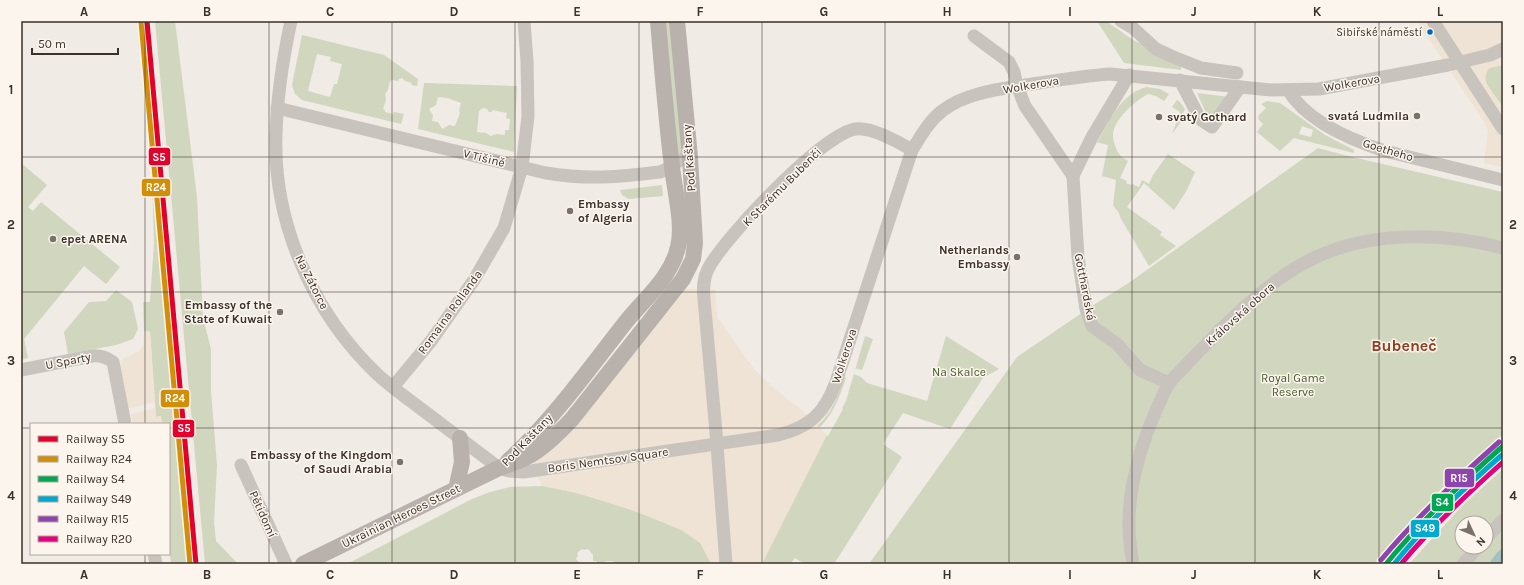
<svg xmlns="http://www.w3.org/2000/svg" width="1524" height="585" viewBox="0 0 1524 585" font-family="Karla,sans-serif">
<style>
.green{fill:#d1d6be;fill-rule:evenodd}
.plaza{fill:#eee3d4}
.lines{fill:none;stroke-linecap:round;stroke-linejoin:round}
.canal{stroke:#a0c2c3;stroke-width:12}
.minor{stroke:#c9c3bd;stroke-width:13}
.major{stroke:#b8b1ac;stroke-width:16}
.rail-1-casing{stroke:#fbf5ed;stroke-width:8}
.rail-2-casing{stroke:#fbf5ed;stroke-width:8}
.rail-3-casing{stroke:#fbf5ed;stroke-width:8}
.rail-4-casing{stroke:#fbf5ed;stroke-width:8}
.rail-5-casing{stroke:#fbf5ed;stroke-width:8}
.rail-6-casing{stroke:#fbf5ed;stroke-width:8}
.rail-1{stroke:#e4002b;stroke-width:5}
.rail-2{stroke:#d18e08;stroke-width:5}
.rail-3{stroke:#00a651;stroke-width:5}
.rail-4{stroke:#00a9ce;stroke-width:5}
.rail-5{stroke:#8e44ad;stroke-width:5}
.rail-6{stroke:#e5007d;stroke-width:5}
.grid{fill:none;stroke:#3b302a;stroke-width:1;stroke-opacity:0.55}
.bus-dot{fill:#0065bd;stroke:#fbf5ed;stroke-width:1.5}
.poi-dot{fill:#7a716b;stroke:#fbf5ed;stroke-width:1.5}
.labels{text-anchor:middle;dominant-baseline:central;stroke-width:3;stroke-linejoin:round;paint-order:stroke}
.bus-label{font-size:11px;fill:#3b302a;stroke:#fbf5ed;text-anchor:end}
.street-label{font-size:12px;fill:#3b302a;stroke:#fbf5ed}
.poi-label{font-size:12px;font-weight:bold;fill:#3b302a;stroke:#fbf5ed;text-anchor:end}
.park-label{font-size:12px;fill:#485b2c;stroke:#fbf5ed}
.district-label{font-size:16px;font-weight:bold;fill:#903c1e;stroke:#fbf5ed}
.line-badge{stroke:#fbf5ed;stroke-width:1.5}
.badge-label{font-size:11px;text-anchor:middle;font-weight:bold;fill:#fff}
.neatline{fill:none;stroke:#3b302a;stroke-width:1.5}
.grid-label{font-size:13px;text-anchor:middle;font-weight:bold;fill:#3b302a}
</style>
<rect width="100%" height="100%" fill="#f0ebe5"/>
<g class="green">
<polygon points="155,21 175,21 197,197 203,318 211,349 211,391 217,465 214,522 216,541 238,564 205,564"/>
<polygon points="663,21 672,21 684,149 681,153 678,153"/>
<polygon points="1097,21 1106,21 1133,40 1182,63 1181,70 1124,63"/>
<path d="M 302,35 L 384,55 L 418,79 L 417,86 L 411,85 L 412,83 L 405,81 L 402,78 L 399,79 L 398,81 L 392,80 L 390,81 L 388,90 L 385,94 L 386,100 L 383,109 L 385,110 L 385,112 L 393,114 L 394,112 L 404,114 L 401,124 L 302,100 L 295,94 L 292,85 ZM 317,54 L 331,57 L 330,61 L 342,64 L 337,84 L 334,84 L 330,97 L 308,91 Z"/>
<path d="M 1503,65 L 1503,107 C 1495,96 1478,81 1489,68 Z"/>
<path d="M 424,83 L 517,86 L 514,152 L 418,129 ZM 438,97 L 447,98 L 461,103 L 459,111 L 460,113 L 455,126 L 449,125 L 442,129 L 438,122 L 432,121 L 433,115 L 429,109 L 436,105 ZM 483,108 L 487,109 L 489,112 L 492,112 L 492,110 L 507,113 L 506,118 L 510,119 L 509,130 L 505,130 L 505,135 L 496,134 L 491,136 L 486,133 L 477,132 L 479,111 Z"/>
<path d="M 1146,87 L 1160,89 L 1169,94 L 1164,101 L 1156,96 L 1148,94 C 1135,101 1113,120 1113,135 C 1113,139 1114,144 1116,148 C 1118,154 1122,158 1128,161 L 1120,178 L 1127,181 L 1126,183 L 1131,185 L 1132,184 L 1139,187 L 1142,180 L 1149,184 L 1153,175 L 1168,154 L 1195,172 L 1187,190 L 1174,210 L 1144,183 L 1127,207 L 1162,232 L 1160,235 L 1176,246 L 1149,266 L 1120,217 L 1119,213 L 1113,205 L 1116,180 L 1102,176 L 1108,145 L 1096,142 L 1098,141 C 1111,119 1120,95 1146,87 Z"/>
<polygon points="1197,93 1229,97 1214,115 1207,115"/>
<polygon points="1177,100 1180,102 1185,109 1180,119 1180,123 1172,134 1180,112 1172,107"/>
<path d="M 1267,101 L 1280,103 L 1325,135 L 1354,150 L 1354,153 L 1294,138 L 1280,151 L 1257,132 L 1263,124 L 1258,119 L 1259,117 L 1258,116 L 1266,108 L 1261,104 ZM 1302,126 L 1313,130 L 1311,137 L 1299,134 Z"/>
<polygon points="1318,148 1344,155 1503,192 1503,434 1442,488 1374,564 869,564 1017,357 1092,306 1130,282"/>
<polygon points="21,163 47,185 28,207 33,211 41,202 120,267 106,284 84,266 24,339 28,358 21,360"/>
<polygon points="152,172 188,564 171,564 169,546 169,424 162,424 161,416 156,417 150,331 144,331 143,302 150,302 154,244"/>
<polygon points="662,185 663,196 629,199 622,195 620,190"/>
<polygon points="116,290 132,302 138,329 133,339 116,345 68,354 64,332 89,302 106,301"/>
<polygon points="865,336 873,339 862,370 855,368 854,374 861,377 867,383 927,401 946,336 999,369 983,378 950,429 903,413 883,444 902,457 834,564 805,564 795,558 790,564 745,564 824,433 828,436 843,409 842,408 846,401"/>
<path d="M 844,377 L 846,378 C 839,398 833,416 816,431 L 810,431 C 832,416 836,400 844,377 Z"/>
<path d="M 1503,469 L 1503,564 L 1409,564 L 1462,506 ZM 1462,523 L 1486,523 L 1486,547 L 1462,547 Z"/>
<polygon points="562,483 697,535 715,564 615,564 613,561 606,561 602,564 599,564 596,561 593,561 593,555 588,549 584,550 582,549 577,553 578,555 576,559 581,564 347,564 472,499 490,492 510,487 542,486"/>
</g>
<g class="plaza">
<polygon points="1417,21 1503,21 1503,65 1489,68 1485,76 1486,83 1503,107 1503,167 1484,163 1488,130 1479,114"/>
<polygon points="686,289 715,289 717,317 754,369 776,390 804,412 827,435 762,564 711,564 700,543 681,530 640,513 603,501 576,493 542,486 533,464 533,462 565,438 577,424"/>
<polygon points="144,331 150,331 155,402 127,409 118,368 124,358 139,351 143,346"/>
<polygon points="155,408 156,417 161,416 162,424 133,424 131,414"/>
</g>
<g class="lines">
<polyline class="canal" points="1496,564 1503,555"/>
<g class="minor">
<path d="M 291,21 C 283,58 277,96 276,135 C 273,223 313,313 377,374 C 391,387 408,399 424,411 C 449,430 474,449 499,468 L 509,471 L 524,472 L 778,435 C 811,427 825,412 836,382 L 912,150 C 921,136 929,121 942,111 C 966,92 1002,89 1032,84 C 1058,80 1084,76 1110,74 L 1271,90 L 1319,89 L 1448,65 L 1490,55 L 1503,49"/>
<polyline points="1121,21 1133,28 1156,49 1171,56 1201,68 1237,73"/>
<polyline points="1433,21 1503,129"/>
<polyline points="974,36 1009,62 1014,72 1017,86 1025,106 1073,176"/>
<polyline points="1129,75 1092,137 1073,176 1078,257 1086,309 1092,326 1117,344 1140,370 1169,383"/>
<polyline points="1180,80 1200,119 1212,127 1240,87"/>
<path d="M 1288,90 C 1307,122 1351,140 1385,151 L 1503,180"/>
<path d="M 277,108 L 546,173 C 588,180 619,177 660,172 C 672,168 674,160 690,157"/>
<path d="M 21,370 L 92,356 C 100,355 106,357 113,362 L 125,424"/>
<polyline points="393,387 431,341 474,280 504,228 522,167 528,116 527,61 524,21"/>
<polyline points="241,465 286,564"/>
<polyline points="1486,538 1503,520"/>
<polyline points="154,554 156,564"/>
<path d="M 726,564 L 716,432 L 704,299 C 703,288 703,279 708,269 C 724,238 823,133 856,129 C 871,127 899,142 912,150"/>
<path d="M 1133,564 C 1131,552 1129,540 1129,528 C 1128,487 1141,445 1157,408 C 1161,400 1164,391 1169,384 C 1173,377 1180,372 1185,366 C 1198,352 1212,339 1225,325 C 1252,300 1280,274 1314,258 C 1370,231 1444,232 1503,248"/>
<polyline points="1463,564 1478,547"/>
</g>
<g class="major">
<path d="M 508,461 C 553,420 588,370 625,323 C 644,299 671,278 678,247 C 684,224 674,189 672,166 C 666,118 662,69 658,21"/>
<polyline points="456,489 462,462 460,438"/>
<path d="M 303,564 L 499,468 C 509,465 519,462 529,456 C 545,447 559,433 572,419 L 683,279 L 693,259 L 695,243 L 690,157 L 677,21"/>
</g>
<defs>
<polyline id="rail-1" points="147,21 196,564"/>
<polyline id="rail-2" points="141,22 190,564"/>
<path id="rail-3" d="M 1386,564 C 1421,521 1461,483 1503,446"/>
<path id="rail-4" d="M 1394,564 C 1426,524 1464,488 1503,454"/>
<path id="rail-5" d="M 1381,560 C 1417,517 1457,479 1499,442"/>
<path id="rail-6" d="M 1401,564 C 1432,527 1467,494 1503,462"/>
</defs>
<use href="#rail-1" class="rail-1-casing"/>
<use href="#rail-2" class="rail-2-casing"/>
<use href="#rail-3" class="rail-3-casing"/>
<use href="#rail-4" class="rail-4-casing"/>
<use href="#rail-5" class="rail-5-casing"/>
<use href="#rail-6" class="rail-6-casing"/>
<use href="#rail-1" class="rail-1"/>
<use href="#rail-2" class="rail-2"/>
<use href="#rail-3" class="rail-3"/>
<use href="#rail-4" class="rail-4"/>
<use href="#rail-5" class="rail-5"/>
<use href="#rail-6" class="rail-6"/>
</g>
<path class="grid" d="M 145,21 L 145,424M 269,21 L 269,564M 392,21 L 392,564M 515,21 L 515,564M 639,21 L 639,564M 762,21 L 762,564M 885,21 L 885,564M 1009,21 L 1009,564M 1132,21 L 1132,564M 1255,21 L 1255,564M 1379,21 L 1379,564M 21,157 L 1503,157M 21,292 L 1503,292M 21,428 L 31,428M 169,428 L 1503,428M 145,554 L 145,564"/>
<circle class="bus-dot" cx="1430" cy="32" r="3.5"/>
<g class="poi-dot">
<circle cx="1417" cy="116" r="4"/>
<circle cx="1159" cy="117" r="4"/>
<circle cx="570" cy="211" r="4"/>
<circle cx="53" cy="239" r="4"/>
<circle cx="1017" cy="257" r="4"/>
<circle cx="280" cy="312" r="4"/>
<circle cx="400" cy="462" r="4"/>
</g>
<g class="labels">
<g class="bus-label">
<text x="1422" y="32">Sibiřské náměstí</text>
</g>
<g class="street-label">
<text transform="translate(1352 83) rotate(-10)">Wolkerova</text>
<text transform="translate(1031 85) rotate(-10)">Wolkerova</text>
<text transform="translate(1388 150) rotate(17)">Goetheho</text>
<text transform="translate(484 158) rotate(14)">V Tišině</text>
<text transform="translate(689 158) rotate(-94)">Pod Kaštany</text>
<text transform="translate(782 187) rotate(-45)">K Starému Bubenči</text>
<text transform="translate(312 282) rotate(63)">Na Zátorce</text>
<text transform="translate(1085 287) rotate(79)">Gotthardská</text>
<text transform="translate(450 312) rotate(-54)">Romaina Rollanda</text>
<text transform="translate(1240 314) rotate(-42)">Královská obora</text>
<text transform="translate(844 356) rotate(-72)">Wolkerova</text>
<text transform="translate(68 361) rotate(-11)">U Sparty</text>
<text transform="translate(527 440) rotate(-46)">Pod Kaštany</text>
<text transform="translate(608 460) rotate(-8)">Boris Nemtsov Square</text>
<text transform="translate(263 514) rotate(66)">Pětidomí</text>
<text transform="translate(401 516) rotate(-26)">Ukrainian Heroes Street</text>
</g>
<g class="poi-label">
<text x="1409" y="116">svatá Ludmila</text>
<text x="1167" y="117" text-anchor="start">svatý Gothard</text>
<text x="578" y="204" text-anchor="start">Embassy<tspan x="578" dy="14">of Algeria</tspan></text>
<text x="61" y="239" text-anchor="start">epet ARENA</text>
<text x="1009" y="250">Netherlands<tspan x="1009" dy="14">Embassy</tspan></text>
<text x="272" y="305">Embassy of the<tspan x="272" dy="14">State of Kuwait</tspan></text>
<text x="392" y="455">Embassy of the Kingdom<tspan x="392" dy="14">of Saudi Arabia</tspan></text>
</g>
<g class="park-label">
<text x="959" y="372">Na Skalce</text>
<text x="1293" y="378">Royal Game<tspan x="1293" dy="14">Reserve</tspan></text>
</g>
<g class="district-label">
<text x="1404" y="345">Bubeneč</text>
</g>
</g>
<g class="line-badge">
<rect x="148" y="147" width="23" height="19" rx="4" fill="#e4002b"/>
<rect x="141" y="178" width="30" height="19" rx="4" fill="#d18e08"/>
<rect x="160" y="389" width="30" height="19" rx="4" fill="#d18e08"/>
<rect x="172" y="419" width="23" height="19" rx="4" fill="#e4002b"/>
<rect x="1444" y="468" width="31" height="20" rx="4" fill="#8e44ad"/>
<rect x="1431" y="493" width="23" height="19" rx="4" fill="#00a651"/>
<rect x="1410" y="519" width="30" height="19" rx="4" fill="#00a9ce"/>
</g>
<g class="badge-label">
<text x="159" y="161">S5</text>
<text x="156" y="191">R24</text>
<text x="175" y="402">R24</text>
<text x="184" y="432">S5</text>
<text x="1459" y="482">R15</text>
<text x="1442" y="506">S4</text>
<text x="1425" y="532">S49</text>
</g>
<rect width="1524" height="585" fill="none" stroke="#fbf5ed" stroke-width="44"/>
<rect x="30" y="423" width="140" height="132" fill="#fbf5ed" stroke="#aea69f"/>
<rect x="38" y="436" width="20" height="6" fill="#e4002b" stroke="#aea69f"/>
<text x="66" y="443" font-size="12" fill="#3b302a">Railway S5</text>
<rect x="38" y="456" width="20" height="6" fill="#d18e08" stroke="#aea69f"/>
<text x="66" y="463" font-size="12" fill="#3b302a">Railway R24</text>
<rect x="38" y="476" width="20" height="6" fill="#00a651" stroke="#aea69f"/>
<text x="66" y="483" font-size="12" fill="#3b302a">Railway S4</text>
<rect x="38" y="496" width="20" height="6" fill="#00a9ce" stroke="#aea69f"/>
<text x="66" y="503" font-size="12" fill="#3b302a">Railway S49</text>
<rect x="38" y="516" width="20" height="6" fill="#8e44ad" stroke="#aea69f"/>
<text x="66" y="523" font-size="12" fill="#3b302a">Railway R15</text>
<rect x="38" y="536" width="20" height="6" fill="#e5007d" stroke="#aea69f"/>
<text x="66" y="543" font-size="12" fill="#3b302a">Railway R20</text>
<g transform="translate(1474 535) rotate(134)"><circle r="19" fill="#fbf5ed" stroke="#aea69f"/>
<path d="M0-3L7 15L0 10L-7 15Z" fill="#7a716b"/>
<text y="-6" font-size="11" font-weight="bold" text-anchor="middle" fill="#3b302a">N</text>
</g>
<path d="M32 48v6h86v-6" fill="none" stroke="#3b302a" stroke-width="2"/>
<text x="38" y="48" font-size="12" fill="#3b302a" stroke="#fbf5ed" stroke-width="3" paint-order="stroke">50 m</text>
<rect x="22" y="22" width="1480" height="541" class="neatline"/>
<g class="grid-label">
<text x="84" y="16">A</text>
<text x="207" y="16">B</text>
<text x="330" y="16">C</text>
<text x="454" y="16">D</text>
<text x="577" y="16">E</text>
<text x="700" y="16">F</text>
<text x="824" y="16">G</text>
<text x="947" y="16">H</text>
<text x="1070" y="16">I</text>
<text x="1194" y="16">J</text>
<text x="1317" y="16">K</text>
<text x="1440" y="16">L</text>
<text x="11" y="94">1</text>
<text x="1513" y="94">1</text>
<text x="11" y="229">2</text>
<text x="1513" y="229">2</text>
<text x="11" y="365">3</text>
<text x="1513" y="365">3</text>
<text x="11" y="500">4</text>
<text x="1513" y="500">4</text>
<text x="84" y="579">A</text>
<text x="207" y="579">B</text>
<text x="330" y="579">C</text>
<text x="454" y="579">D</text>
<text x="577" y="579">E</text>
<text x="700" y="579">F</text>
<text x="824" y="579">G</text>
<text x="947" y="579">H</text>
<text x="1070" y="579">I</text>
<text x="1194" y="579">J</text>
<text x="1317" y="579">K</text>
<text x="1440" y="579">L</text>
</g>
</svg>
